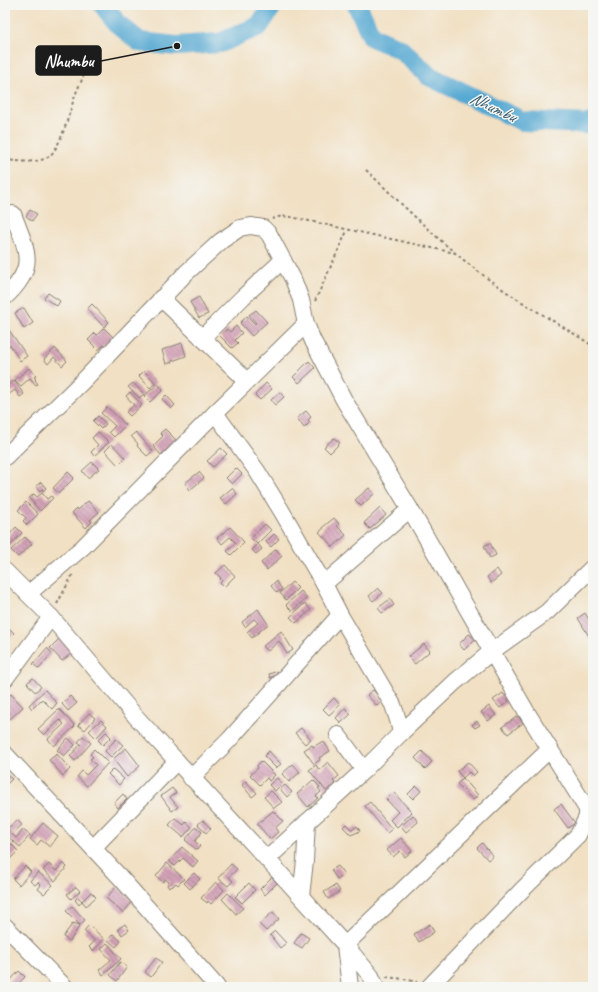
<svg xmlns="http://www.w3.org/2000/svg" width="598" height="992" viewBox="0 0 598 992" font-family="Caveat,sans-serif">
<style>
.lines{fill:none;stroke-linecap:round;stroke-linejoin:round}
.river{stroke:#56a9d2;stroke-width:20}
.building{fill:url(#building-back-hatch)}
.minor-casing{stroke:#867e70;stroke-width:18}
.path{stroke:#867e70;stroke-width:2;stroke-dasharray:3 3;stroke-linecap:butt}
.minor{stroke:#fff;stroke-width:16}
.labels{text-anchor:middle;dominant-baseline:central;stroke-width:3;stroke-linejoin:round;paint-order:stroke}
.water-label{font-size:17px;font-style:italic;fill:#365b6e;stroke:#f6f6f2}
.leader{fill:none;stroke:#1c1c1c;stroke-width:1.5}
.callout-dot{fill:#1c1c1c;stroke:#f6f6f2;stroke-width:1.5}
.callout{fill:#1c1c1c;stroke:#1c1c1c;stroke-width:1.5}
.callout-label{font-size:17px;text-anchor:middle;font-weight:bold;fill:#fff}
</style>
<defs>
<pattern id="building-back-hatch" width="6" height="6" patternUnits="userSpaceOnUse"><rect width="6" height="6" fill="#d3a2b7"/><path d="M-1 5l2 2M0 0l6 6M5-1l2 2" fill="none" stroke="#aa8394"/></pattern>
</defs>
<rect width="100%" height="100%" fill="#f6f6f2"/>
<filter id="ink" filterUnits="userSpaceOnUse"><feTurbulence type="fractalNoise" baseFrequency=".025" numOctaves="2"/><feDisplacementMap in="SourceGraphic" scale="8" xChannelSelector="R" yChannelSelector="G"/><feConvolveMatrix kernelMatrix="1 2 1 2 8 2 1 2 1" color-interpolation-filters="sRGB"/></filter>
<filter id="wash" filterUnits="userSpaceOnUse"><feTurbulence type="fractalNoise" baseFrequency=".012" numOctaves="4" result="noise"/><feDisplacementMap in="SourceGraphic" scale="16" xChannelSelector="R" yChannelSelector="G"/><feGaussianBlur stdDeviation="0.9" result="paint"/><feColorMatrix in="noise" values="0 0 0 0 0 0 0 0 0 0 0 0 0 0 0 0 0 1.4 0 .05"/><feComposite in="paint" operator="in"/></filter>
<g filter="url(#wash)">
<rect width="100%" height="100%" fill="#f1e0c3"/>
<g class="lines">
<g class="river">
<polyline points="103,5 119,25 140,42 177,46 220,43 259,26 273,5"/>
<polyline points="357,5 372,37 400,49 429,76 522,121 588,124 593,122"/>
</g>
</g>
<g id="blocks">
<g class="building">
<polygon points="30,210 37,214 32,221 26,216"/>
<polygon points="48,293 60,301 57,306 44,298"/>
<polygon points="199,297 208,314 199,318 190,302"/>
<polygon points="92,304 109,322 104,327 87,309"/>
<polygon points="24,308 33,323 24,329 15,313"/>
<polygon points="256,310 267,322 252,336 240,323 247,316 255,324 256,323 249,315"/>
<polygon points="5,324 27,356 20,361 10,345 5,348"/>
<polygon points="236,326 242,333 235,340 238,343 232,348 220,336 227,329 230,332"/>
<polygon points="104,328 114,338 105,346 104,345 98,350 88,340 95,333 97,335"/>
<polygon points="182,343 186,356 172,361 172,362 166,364 162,350"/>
<polygon points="55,348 67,361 62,366 54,357 48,364 44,359"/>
<polygon points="309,361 315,368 299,383 293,377"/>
<polygon points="29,368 36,376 34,377 36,379 35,380 38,384 36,385 30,378 21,386 15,380"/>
<polygon points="144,371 156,383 150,388 139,376"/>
<polygon points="5,373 9,378 5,382"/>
<polygon points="14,381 24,394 20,397 15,390 5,397 5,387"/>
<polygon points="133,383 144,394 139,398 128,387"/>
<polygon points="266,383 272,389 260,400 255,395"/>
<polygon points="158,384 163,390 150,402 144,396"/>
<polygon points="130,392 142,405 130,416 126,412 134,405 126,396"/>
<polygon points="280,392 284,397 275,405 271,400"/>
<polygon points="166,395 175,405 171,409 162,399"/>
<polygon points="107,407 126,425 114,437 109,432 115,426 101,413"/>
<polygon points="306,411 311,417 308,420 310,422 304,428 297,418"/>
<polygon points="98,416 106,424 101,429 93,421"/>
<polygon points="165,429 178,442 170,450 168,449 161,455 153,446 163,436 160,433"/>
<polygon points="98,432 109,442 94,456 91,452 98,445 92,438"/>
<polygon points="136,432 153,451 147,456 137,446 138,444 131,436"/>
<polygon points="334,438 340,443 330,453 324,447"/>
<polygon points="112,444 125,458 118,465 105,451"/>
<polygon points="221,448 227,454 213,467 207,461"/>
<polygon points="92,462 99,469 88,478 82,471"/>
<polygon points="236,468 242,474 232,484 226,478"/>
<polygon points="68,472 74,478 59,493 53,488"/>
<polygon points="199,472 204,478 190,490 185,483"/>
<polygon points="41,482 46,488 43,491 42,489 40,491 36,486"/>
<polygon points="232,488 237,494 226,504 220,498"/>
<polygon points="369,488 374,494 361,506 355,500"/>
<polygon points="42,493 47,499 51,496 53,498 40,511 29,498 34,494 37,497"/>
<polygon points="88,501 99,512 90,520 92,522 86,528 72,513 77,508 78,510"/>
<polygon points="26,502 38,514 27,525 23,521 26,518 18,510"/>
<polygon points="380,508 386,515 370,529 364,523"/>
<polygon points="334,518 339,524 337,526 346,535 333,547 319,532 324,528 323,527"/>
<polygon points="265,524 271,530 257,544 251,538"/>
<polygon points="16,527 22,533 9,547 5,544 5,540"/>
<polygon points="230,527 244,542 231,555 227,551 236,543 230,537 222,544 217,538"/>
<polygon points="274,534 279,539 271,547 266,542"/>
<polygon points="25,537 32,544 18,557 11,550"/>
<polygon points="490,543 496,555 490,558 484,546"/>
<polygon points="258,544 262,549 256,554 252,550"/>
<polygon points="276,549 282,556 267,570 261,563"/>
<polygon points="225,565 235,576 224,587 220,583 222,581 220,579 221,578 216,573"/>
<polygon points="497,569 501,575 491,583 487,577"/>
<polygon points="276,581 282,589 277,593 271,586"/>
<polygon points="292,582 298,588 286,600 280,593"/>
<polygon points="378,588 383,593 373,601 369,596"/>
<polygon points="301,591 307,598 292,611 286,605"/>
<polygon points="390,599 394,605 382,613 378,608"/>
<polygon points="305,603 311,610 296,623 290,617"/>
<polygon points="258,609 268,624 252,638 247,632 258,623 254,619 245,627 242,622"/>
<polygon points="585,613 593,627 593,636 590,638 578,618"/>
<polygon points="10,629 14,633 5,642 5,634"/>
<polygon points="281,631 293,650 287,654 279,641 268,651 263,646"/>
<polygon points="469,634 475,639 464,650 459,644"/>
<polygon points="60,638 73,652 62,661 50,648"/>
<polygon points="424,644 430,651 415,664 408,657"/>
<polygon points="47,648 52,653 39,669 33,664"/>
<polygon points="277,671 278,675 270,678 269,674"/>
<polygon points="33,678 41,687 35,692 27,683"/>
<polygon points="45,690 57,703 52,709 42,699 32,709 29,705"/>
<polygon points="373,690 383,701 377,706 367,695"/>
<polygon points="503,693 509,701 500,708 493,700"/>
<polygon points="11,694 23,707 10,719 6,715 7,714 5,711 5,699"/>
<polygon points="70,696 77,703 68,711 62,704"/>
<polygon points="334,698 340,705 329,715 323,709"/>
<polygon points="489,706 496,715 488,721 481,712"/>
<polygon points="345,708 351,714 341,723 336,718"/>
<polygon points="59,709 75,726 54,746 48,739 64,724 60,720 44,735 38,729"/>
<polygon points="89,713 95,718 85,730 78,725"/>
<polygon points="518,716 523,723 508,734 502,727"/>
<polygon points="101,720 107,726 96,738 89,731"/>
<polygon points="477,721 480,725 475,728 472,725"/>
<polygon points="301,728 311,739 305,744 295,733"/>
<polygon points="106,732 111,737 103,745 98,740"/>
<polygon points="83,736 91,743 75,761 70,756 81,744 78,742"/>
<polygon points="68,738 75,745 64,756 57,750"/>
<polygon points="116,739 123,745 111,757 105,751"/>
<polygon points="323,741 330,751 319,758 320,760 314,764 304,750 312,745 313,747"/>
<polygon points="126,748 140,766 127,777 113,759"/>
<polygon points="94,749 108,763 87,786 77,777 82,771 86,775 96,765 90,759 93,757 90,754"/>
<polygon points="269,751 281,764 276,768 264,756"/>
<polygon points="422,751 432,762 425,769 415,758"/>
<polygon points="57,754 70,769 63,776 49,760"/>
<polygon points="261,761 275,775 269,781 267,778 260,785 250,775 258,768 257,766"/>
<polygon points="328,762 339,776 333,781 335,783 326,791 309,770 316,765 319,770"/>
<polygon points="468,762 477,772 473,776 469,772 463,778 457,771"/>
<polygon points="293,764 300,772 289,782 282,774"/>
<polygon points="113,769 124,779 119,785 108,774"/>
<polygon points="5,773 12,779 5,786"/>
<polygon points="277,778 282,784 275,791 269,785"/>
<polygon points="463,778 478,795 473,800 457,784"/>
<polygon points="313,780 320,787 318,788 321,792 316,796 318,798 308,807 297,794"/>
<polygon points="246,781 257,793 252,797 242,785"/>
<polygon points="285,785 292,792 287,797 280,789"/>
<polygon points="416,786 421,791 413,799 408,794"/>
<polygon points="172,788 176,793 170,797 178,807 172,811 161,796"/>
<polygon points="271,791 282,802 274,808 264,797"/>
<polygon points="393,792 412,812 397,827 390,820 398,812 386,799"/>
<polygon points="123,794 127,799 118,808 114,803"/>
<polygon points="370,802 392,829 387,833 365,806"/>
<polygon points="561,804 575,823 568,828 554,809"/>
<polygon points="273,811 283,821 275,828 278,832 270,839 257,824"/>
<polygon points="413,815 418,822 406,832 401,826"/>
<polygon points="175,818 184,825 186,822 192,827 183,837 169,825"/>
<polygon points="17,820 22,825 12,834 16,838 23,830 30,835 20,847 6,835 9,831 7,829"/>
<polygon points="203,820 211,829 206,833 198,824"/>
<polygon points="43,823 58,836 50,847 41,840 37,845 30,839"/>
<polygon points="346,824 352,830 357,826 360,831 351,835 343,827"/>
<polygon points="196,827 202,832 195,841 200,846 197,850 185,840"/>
<polygon points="401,838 412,851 405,857 400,851 393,857 387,850"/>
<polygon points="7,840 18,851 5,864 5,854 7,852 5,851 5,842"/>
<polygon points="482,843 493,856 488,860 477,848"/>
<polygon points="182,847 198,861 193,867 183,858 175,866 169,861"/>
<polygon points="63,863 67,867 55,881 43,870 49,864 56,871"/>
<polygon points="167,863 184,879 178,885 176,883 172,887 171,886 169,888 167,885 169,882 165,879 163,882 156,876"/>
<polygon points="231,864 237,869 229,877 233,881 228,886 218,878"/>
<polygon points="25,866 31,872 19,885 13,879"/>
<polygon points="338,866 344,874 337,879 331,870"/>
<polygon points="38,872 53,885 44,894 38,889 41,885 38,882 35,885 30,881"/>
<polygon points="194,873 200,879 190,889 184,883"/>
<polygon points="272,877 277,883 265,895 260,889"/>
<polygon points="216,882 224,890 211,904 208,901 207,903 201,898"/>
<polygon points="249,883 255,890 242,903 235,897"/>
<polygon points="336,885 340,891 328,899 324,892"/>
<polygon points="117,886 133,901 123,913 106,898"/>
<polygon points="76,887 80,891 71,899 67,894"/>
<polygon points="91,892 96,897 86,906 82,901"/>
<polygon points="228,893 243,908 236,914 222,899"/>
<polygon points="78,897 82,901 79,905 75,900"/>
<polygon points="72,906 85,920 80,925 70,941 63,937 73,923 80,925 66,911"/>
<polygon points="273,912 279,919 266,931 259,924"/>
<polygon points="125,924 129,930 122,935 118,929"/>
<polygon points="430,924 434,932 419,942 414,934"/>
<polygon points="89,925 104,939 93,951 89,947 95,941 84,931"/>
<polygon points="275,931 286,943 280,948 270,935"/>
<polygon points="301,933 309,938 302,948 294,943"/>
<polygon points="113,934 121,941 116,947 108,940"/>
<polygon points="107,943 121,959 103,975 99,970 111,960 101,949"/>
<polygon points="156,958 162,962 151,977 145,972"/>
<polygon points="120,962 127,967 117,981 110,975"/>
<polygon points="19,971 25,977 15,987 12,987 8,983"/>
</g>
</g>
</g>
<g filter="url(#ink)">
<use href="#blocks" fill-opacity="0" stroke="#867e70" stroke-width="1"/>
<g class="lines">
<defs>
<g id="minor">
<path d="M 5,297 C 38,267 27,251 13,214"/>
<polyline points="161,298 247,381"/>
<polyline points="202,338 243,297 283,260"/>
<polyline points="215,413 257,471 281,510 324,584 340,615 393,705 398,720 401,733"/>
<polyline points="5,457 84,380 186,273 221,241 240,228 251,226 263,228 269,234 293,279 301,300 306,324 313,341 344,400 410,509 526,711 587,809 587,817 578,835 521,891 429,987"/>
<polyline points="5,571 51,617 137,718 267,859 345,945 371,976 376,987"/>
<polyline points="324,584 410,509"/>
<polyline points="28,594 83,547 215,413 306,324"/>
<polyline points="5,679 51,617"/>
<polyline points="338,735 364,770"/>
<polyline points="5,754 119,876 217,987"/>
<polyline points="191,778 230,739 340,615"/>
<polyline points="93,848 177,761"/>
<polyline points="267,859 364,770 401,733 455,682 491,652 547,612 593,567"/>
<polyline points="301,896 305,861 307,822"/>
<polyline points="5,926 65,987"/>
<polyline points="350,987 345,945 550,749"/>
</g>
</defs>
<use href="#minor" class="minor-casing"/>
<g class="path">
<path d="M 5,160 C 17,161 37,164 48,157 C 61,149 70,109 76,93 C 80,83 86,73 88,62"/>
<path d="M 366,170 C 404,206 441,244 483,275 C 518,302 557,322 593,346"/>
<polyline points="272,219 282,216 291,217 455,253"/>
<polyline points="315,301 347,231"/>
<polyline points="57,604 73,574"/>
<polyline points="386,977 404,979 417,982"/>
</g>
<use href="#minor" class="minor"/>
</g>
</g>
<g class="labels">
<g class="water-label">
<text transform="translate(493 107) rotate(25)">Nhumbu</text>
</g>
</g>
<path class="leader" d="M177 46L101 61"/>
<circle class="callout-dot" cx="177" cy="46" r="4"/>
<rect class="callout" x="36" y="46" width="65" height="29" rx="4"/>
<g class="callout-label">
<text x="69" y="67">Nhumbu</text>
</g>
<rect width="598" height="992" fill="none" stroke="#f6f6f2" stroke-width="20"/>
</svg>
